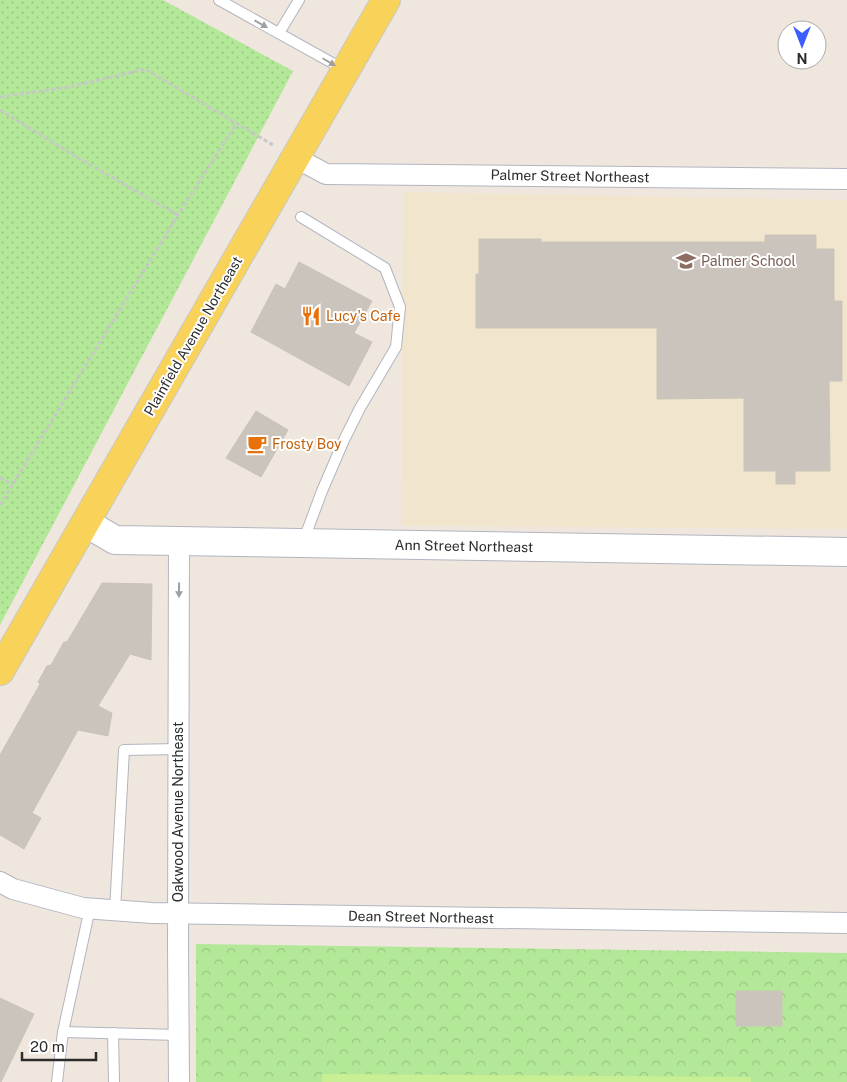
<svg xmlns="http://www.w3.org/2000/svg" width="847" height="1082" viewBox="0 0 847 1082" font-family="'Public Sans',sans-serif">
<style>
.education{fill:#f1e5cd}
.grass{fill:url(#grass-dots)}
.park{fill:url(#park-crowns)}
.pitch{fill:#c8ef93}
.building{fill:#cac4bd;stroke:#cac4b7}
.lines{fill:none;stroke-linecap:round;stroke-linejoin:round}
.service-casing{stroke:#b2b5c0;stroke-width:12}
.minor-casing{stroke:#b2b5c0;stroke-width:22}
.secondary-casing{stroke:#b2b5c0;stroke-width:30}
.primary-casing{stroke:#c8c8c8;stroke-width:30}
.path{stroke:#c8c8c8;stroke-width:3;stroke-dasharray:4 2.5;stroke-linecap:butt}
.service{stroke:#fff;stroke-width:10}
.minor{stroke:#fff;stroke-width:20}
.secondary{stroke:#fff;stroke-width:28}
.primary{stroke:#f9d359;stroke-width:28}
.oneway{fill:#a0a0a0}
.labels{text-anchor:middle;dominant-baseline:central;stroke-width:4;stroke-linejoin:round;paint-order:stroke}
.street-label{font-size:14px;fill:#2c2c2c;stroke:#fff}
.education-label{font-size:14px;fill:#785e54;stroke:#fff;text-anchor:start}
.food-label{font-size:14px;fill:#c56008;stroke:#fff;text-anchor:start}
</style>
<defs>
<pattern id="grass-dots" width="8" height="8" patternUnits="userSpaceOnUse" patternTransform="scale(1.25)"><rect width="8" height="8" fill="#b3e898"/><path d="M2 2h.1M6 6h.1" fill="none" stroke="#9ac783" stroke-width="1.8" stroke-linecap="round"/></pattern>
<pattern id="park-crowns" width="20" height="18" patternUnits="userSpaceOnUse" patternTransform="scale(1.25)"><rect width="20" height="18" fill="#b3e898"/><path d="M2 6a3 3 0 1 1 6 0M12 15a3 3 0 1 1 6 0" fill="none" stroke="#9ac783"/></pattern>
</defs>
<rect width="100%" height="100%" fill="#efe7de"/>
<polygon class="education" points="403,192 847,200 847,529 401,526"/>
<polygon class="grass" points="0,0 163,0 293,71 0,625"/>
<polygon class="park" points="196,944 847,953 847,1082 196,1082"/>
<polygon class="pitch" points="322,1074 751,1077 751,1082 322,1082"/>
<g class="building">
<polygon points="765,235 816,235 816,249 834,249 834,301 842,301 842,381 829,381 830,471 795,471 795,484 776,484 776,471 744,471 744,398 657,399 657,328 476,328 476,274 479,274 479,239 541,239 541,242 765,242"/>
<polygon points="299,262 372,301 354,333 372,342 349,386 251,332 276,284 285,289"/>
<polygon points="256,411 288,430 261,477 226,458"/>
<polygon points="102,583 152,584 151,660 130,654 98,706 112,713 108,736 78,730 32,813 41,818 24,849 0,835 0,755 40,684 38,682 47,666 51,665 64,642 67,642"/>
<rect x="736" y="991" width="46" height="35"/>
<polygon points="0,998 34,1014 1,1082 0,1082"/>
</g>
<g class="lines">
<defs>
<g id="service">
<polyline points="219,0 345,70"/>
<polyline points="279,33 299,0"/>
<polyline points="301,217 385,268 400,307 396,347 360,408 344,440 322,491 303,542"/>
<polyline points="115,910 124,750 178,749"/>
<polyline points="63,1032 179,1035"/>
<polyline points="113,1033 114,1082"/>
<polyline points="57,1082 63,1032 90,908"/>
</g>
<g id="minor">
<polyline points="296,158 326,174 847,179"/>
<polyline points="179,541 178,947 179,1082"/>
<polyline points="0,882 13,889 83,908 152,913 847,923"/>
</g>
<polyline id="secondary" points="86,523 115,540 847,552"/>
<polyline id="primary" points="0,671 386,0"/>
</defs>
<use href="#service" class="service-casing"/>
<use href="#minor" class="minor-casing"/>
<use href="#secondary" class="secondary-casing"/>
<use href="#primary" class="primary-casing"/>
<g class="path">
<polyline points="0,97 69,87 145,69 273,145"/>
<polyline points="0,110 80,159 178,215"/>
<polyline points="0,477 12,485"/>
<polyline points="0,505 178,215 236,124"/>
</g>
<use href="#service" class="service"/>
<use href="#minor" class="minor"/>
<use href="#secondary" class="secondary"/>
<use href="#primary" class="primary"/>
</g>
<defs><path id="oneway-solid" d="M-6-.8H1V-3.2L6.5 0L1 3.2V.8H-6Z" transform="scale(1.25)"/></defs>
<g class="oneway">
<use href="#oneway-solid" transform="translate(261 24) rotate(29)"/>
<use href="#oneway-solid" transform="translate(329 62) rotate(30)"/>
<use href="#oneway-solid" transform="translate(179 590) rotate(90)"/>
</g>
<defs>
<symbol id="school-bare" viewBox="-9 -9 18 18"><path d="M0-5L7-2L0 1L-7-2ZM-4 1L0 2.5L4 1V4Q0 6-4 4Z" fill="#8d6e63" stroke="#fff" stroke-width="2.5" paint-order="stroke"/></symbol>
<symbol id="restaurant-bare" viewBox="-9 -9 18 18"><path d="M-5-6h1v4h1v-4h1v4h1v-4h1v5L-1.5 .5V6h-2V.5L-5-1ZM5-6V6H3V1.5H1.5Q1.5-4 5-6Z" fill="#e8710a" stroke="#fff" stroke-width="2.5" paint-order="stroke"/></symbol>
<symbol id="cafe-bare" viewBox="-9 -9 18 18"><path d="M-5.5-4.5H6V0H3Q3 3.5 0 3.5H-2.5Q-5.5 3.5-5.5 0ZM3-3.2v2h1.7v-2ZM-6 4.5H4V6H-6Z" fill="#e8710a" stroke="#fff" stroke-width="2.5" paint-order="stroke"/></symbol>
</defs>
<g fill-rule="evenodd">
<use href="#school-bare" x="672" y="247" width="28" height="28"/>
<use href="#restaurant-bare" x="297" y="302" width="28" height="28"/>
<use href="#cafe-bare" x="243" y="430" width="28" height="28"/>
</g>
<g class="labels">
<g class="street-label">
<text transform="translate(570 176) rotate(1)">Palmer Street Northeast</text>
<text transform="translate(193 336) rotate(-60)">Plainfield Avenue Northeast</text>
<text transform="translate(464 546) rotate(1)">Ann Street Northeast</text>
<text transform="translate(178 812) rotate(-90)">Oakwood Avenue Northeast</text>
<text transform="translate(421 917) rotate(1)">Dean Street Northeast</text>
</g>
<g class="education-label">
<text x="701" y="261">Palmer School</text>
</g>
<g class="food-label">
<text x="326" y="316">Lucy's Cafe</text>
<text x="272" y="444">Frosty Boy</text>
</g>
</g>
<g transform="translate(802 45) rotate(180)"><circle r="24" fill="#ffffff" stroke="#ababab"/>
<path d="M0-4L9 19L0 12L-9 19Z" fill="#3b5fff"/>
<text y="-8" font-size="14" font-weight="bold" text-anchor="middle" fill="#2c2c2c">N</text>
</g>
<path d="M22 1052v8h74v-8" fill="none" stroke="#2c2c2c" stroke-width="2.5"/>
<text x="30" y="1052" font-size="15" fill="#2c2c2c" stroke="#ffffff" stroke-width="4" paint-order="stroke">20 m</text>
</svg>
